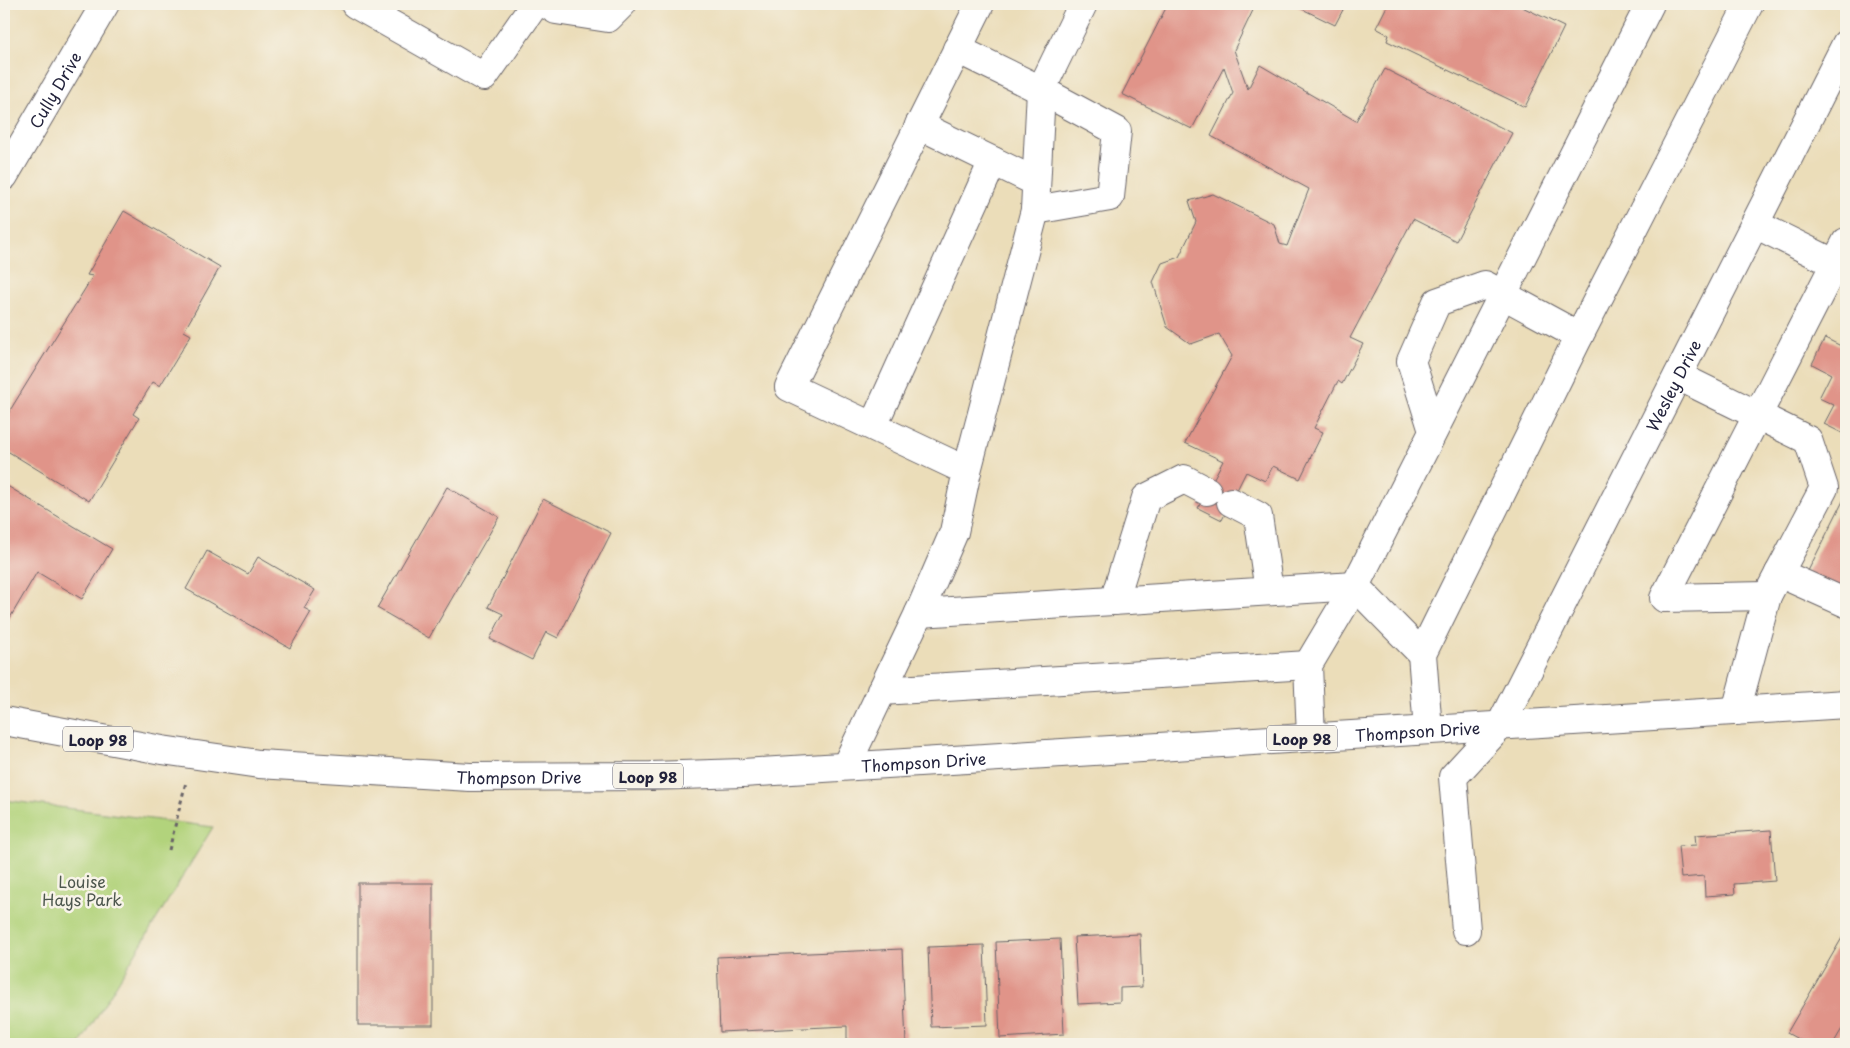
<svg xmlns="http://www.w3.org/2000/svg" width="1850" height="1048" viewBox="0 0 1850 1048" font-family="'Playpen Sans',sans-serif">
<style>
.green{fill:#b2d37b;stroke:#6a7a5b}
.building{fill:#e09489}
.lines{fill:none;stroke-linecap:round;stroke-linejoin:round}
.minor-casing{stroke:#686367;stroke-width:30}
.major-casing{stroke:#686367;stroke-width:30}
.path{stroke:#686367;stroke-width:3;stroke-dasharray:4 4;stroke-linecap:butt}
.minor{stroke:#fff;stroke-width:28}
.major{stroke:#fff;stroke-width:28}
.labels{text-anchor:middle;dominant-baseline:central;stroke-width:5;stroke-linejoin:round;paint-order:stroke}
.shield{fill:#f7f3e8;stroke:#62616f;stroke-width:1}
.shield-label{font-size:15px;font-weight:bold;fill:#22223b}
.street-label{font-size:16px;fill:#22223b;stroke:#f7f3e8}
.park-label{font-size:16px;fill:#4d574e;stroke:#f7f3e8}
</style>
<rect width="100%" height="100%" fill="#f7f3e8"/>
<filter id="ink" filterUnits="userSpaceOnUse"><feTurbulence type="fractalNoise" baseFrequency=".02" numOctaves="2"/><feDisplacementMap in="SourceGraphic" scale="10" xChannelSelector="R" yChannelSelector="G"/><feConvolveMatrix kernelMatrix="1 2 1 2 8 2 1 2 1" color-interpolation-filters="sRGB"/></filter>
<filter id="wash" filterUnits="userSpaceOnUse"><feTurbulence type="fractalNoise" baseFrequency=".0096" numOctaves="4" result="noise"/><feDisplacementMap in="SourceGraphic" scale="20" xChannelSelector="R" yChannelSelector="G"/><feGaussianBlur stdDeviation="1.12" result="paint"/><feColorMatrix in="noise" values="0 0 0 0 0 0 0 0 0 0 0 0 0 0 0 0 0 1.4 0 .05"/><feComposite in="paint" operator="in"/></filter>
<g filter="url(#wash)">
<rect width="100%" height="100%" fill="#ebddb9"/>
<polygon class="green" points="4,800 213,827 80,1044 4,1044"/>
<g id="blocks">
<g class="building">
<polygon points="1168,4 1256,4 1234,50 1248,89 1260,65 1356,121 1385,69 1512,133 1456,241 1413,219 1350,338 1363,344 1342,384 1338,381 1314,428 1323,432 1300,479 1273,466 1265,481 1246,472 1222,520 1198,508 1223,461 1185,443 1232,356 1219,334 1191,344 1167,327 1153,282 1162,263 1179,257 1196,222 1189,201 1213,194 1274,224 1280,244 1287,246 1309,189 1211,136 1233,93 1224,67 1192,129 1122,94"/>
<polygon points="1292,4 1346,4 1335,25"/>
<polygon points="1388,4 1516,4 1564,27 1525,107 1387,41 1389,35 1376,28"/>
<polygon points="124,211 220,267 184,331 191,335 160,386 153,382 133,414 139,418 89,501 4,449 4,420 93,276 87,275"/>
<polygon points="1825,338 1845,348 1846,344 1846,435 1824,424 1834,405 1819,398 1831,374 1812,364"/>
<polygon points="4,484 112,549 82,599 37,572 4,628"/>
<polygon points="447,487 499,517 429,638 377,608"/>
<polygon points="1846,495 1846,595 1806,575"/>
<polygon points="543,499 611,533 558,638 546,632 532,660 490,639 503,614 488,607"/>
<polygon points="207,551 248,574 258,557 315,590 304,608 311,612 290,648 186,589"/>
<polygon points="1771,830 1775,881 1734,884 1735,894 1705,896 1704,876 1681,878 1678,846 1696,845 1695,835"/>
<rect x="358" y="883" width="75" height="142"/>
<polygon points="1846,931 1846,1022 1833,1044 1807,1044 1787,1033"/>
<polygon points="1140,934 1142,987 1120,988 1120,1002 1078,1004 1074,937"/>
<polygon points="1060,939 1064,1034 1000,1038 996,942"/>
<polygon points="984,945 987,1025 931,1027 928,947"/>
<polygon points="902,949 906,1044 847,1044 847,1026 720,1032 717,957"/>
</g>
</g>
</g>
<g filter="url(#ink)">
<use href="#blocks" fill-opacity="0" stroke="#686367" stroke-width="1"/>
<g class="lines">
<defs>
<g id="minor">
<polyline points="355,4 484,77 535,4"/>
<polyline points="546,4 556,10 608,18 622,4"/>
<polyline points="957,49 1041,90 1117,131 1110,197 1035,210"/>
<polyline points="919,125 1036,182"/>
<path id="s1" d="M 4,176 L 105,4"/>
<polyline points="1755,224 1846,269"/>
<polyline points="1678,376 1808,440 1824,488 1767,596 1736,711"/>
<polyline points="873,426 993,161"/>
<polyline points="1433,431 1411,361 1437,302 1485,285 1579,336"/>
<polyline points="967,471 789,387 980,4"/>
<polyline points="1231,502 1258,516 1269,591"/>
<polyline points="1779,573 1846,603"/>
<polyline points="1767,596 1664,598 1846,242"/>
<polyline points="1114,601 1146,498 1184,479 1207,491"/>
<polyline points="919,613 1355,586 1422,654"/>
<polyline points="881,691 1308,665"/>
<polyline points="1428,730 1422,654 1579,336 1749,4"/>
<polyline points="1311,737 1308,665 1355,586 1650,4"/>
<polyline points="846,766 919,613 954,532 967,471 1035,210 1041,90 1083,4"/>
<path id="s2" d="M 1466,930 L 1453,777 L 1500,726 L 1846,44"/>
</g>
<g id="major">
<path id="s3" d="M 4,721 L 162,750 L 259,764 L 470,777 L 651,776 L 743,773 L 1846,704"/>
</g>
</defs>
<use href="#minor" class="minor-casing"/>
<use href="#major" class="major-casing"/>
<polyline class="path" points="169,850 186,782"/>
<use href="#minor" class="minor"/>
<use href="#major" class="major"/>
</g>
</g>
<g class="labels">
<g class="shield">
<rect x="1267" y="725.5" width="70" height="25" rx="4"/>
<rect x="63" y="726.5" width="70" height="25" rx="4"/>
<rect x="613" y="763.5" width="70" height="25" rx="4"/>
</g>
<g class="shield-label">
<text x="1302" y="738">Loop 98</text>
<text x="98" y="739">Loop 98</text>
<text x="648" y="776">Loop 98</text>
</g>
<g class="street-label">
<text stroke="none"><textPath href="#s1" startOffset="100">Cully Drive</textPath></text>
<text stroke="none"><textPath href="#s2" startOffset="605">Wesley Drive</textPath></text>
<text stroke="none"><textPath href="#s3" startOffset="1419">Thompson Drive</textPath></text>
<text stroke="none"><textPath href="#s3" startOffset="924">Thompson Drive</textPath></text>
<text stroke="none"><textPath href="#s3" startOffset="519">Thompson Drive</textPath></text>
</g>
<g class="park-label">
<text x="82" y="881">Louise<tspan x="82" dy="18">Hays Park</tspan></text>
</g>
</g>
<rect width="1850" height="1048" fill="none" stroke="#f7f3e8" stroke-width="20"/>
</svg>
